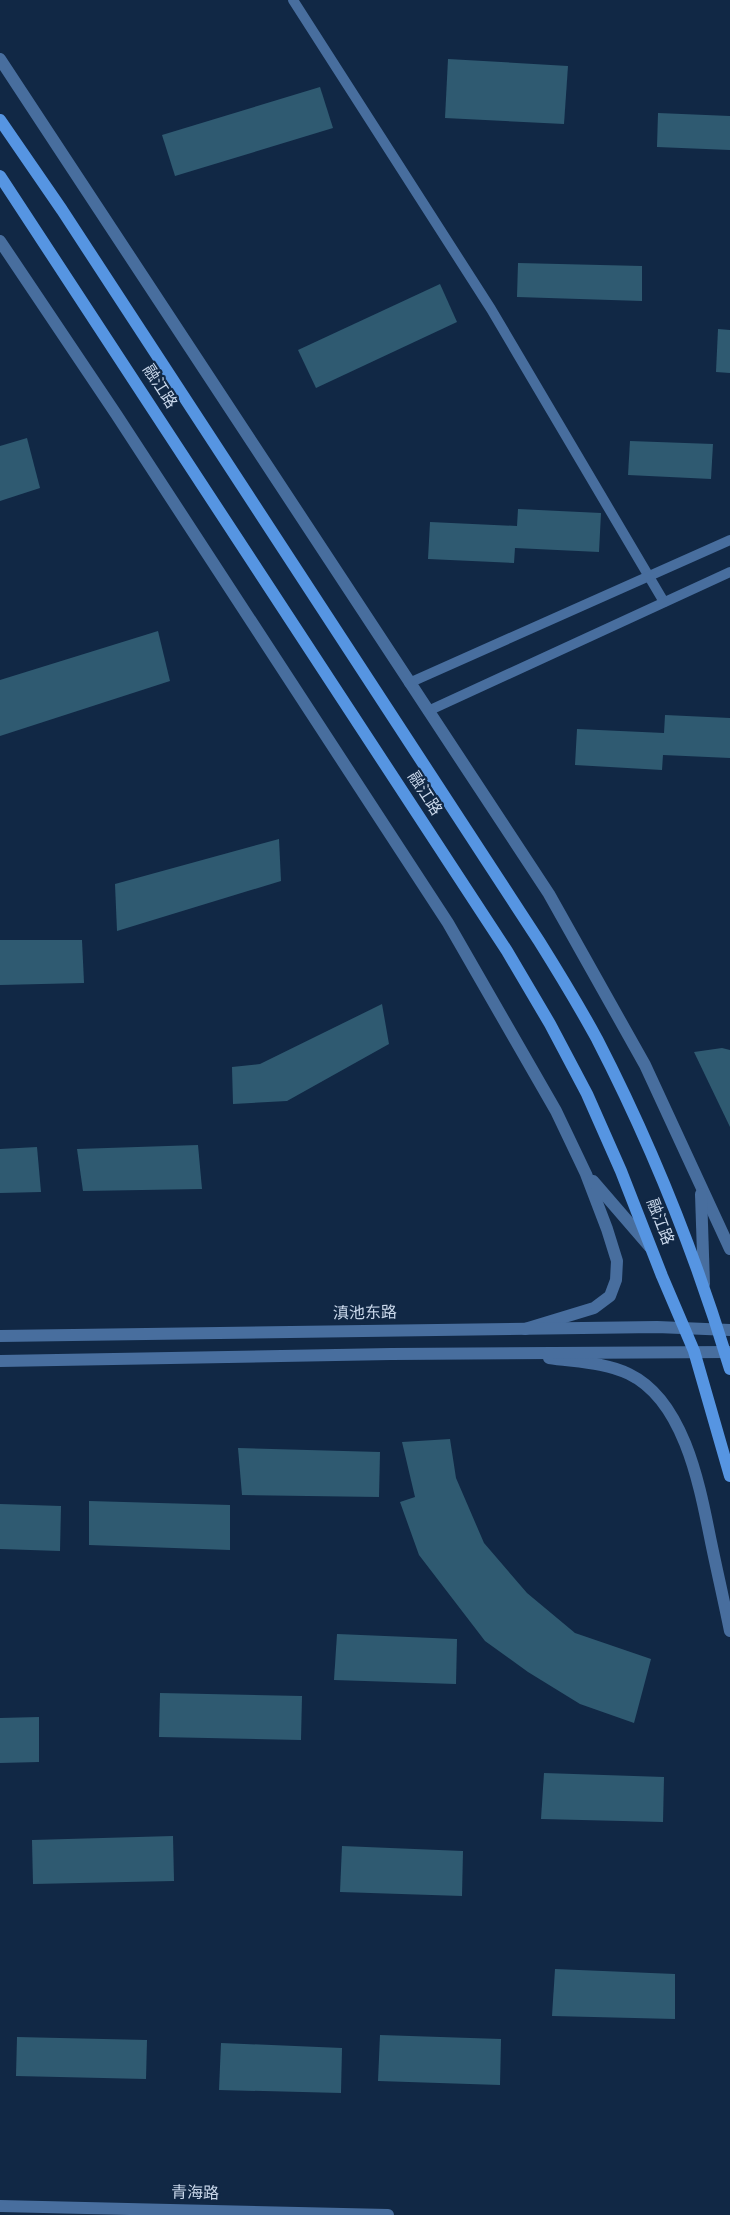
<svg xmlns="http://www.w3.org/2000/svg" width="730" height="2215" viewBox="0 0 730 2215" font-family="Overpass,'Noto Sans SC',sans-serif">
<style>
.building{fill:#2f5a71}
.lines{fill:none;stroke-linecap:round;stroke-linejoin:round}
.service{stroke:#486e9e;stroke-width:10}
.tertiary{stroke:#486e9e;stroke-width:12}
.secondary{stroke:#5695e2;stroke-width:12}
.labels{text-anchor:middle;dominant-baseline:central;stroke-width:4.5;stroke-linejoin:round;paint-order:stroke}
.street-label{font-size:16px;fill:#cad8eb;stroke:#112845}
</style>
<rect width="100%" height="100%" fill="#112845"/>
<g class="building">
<polygon points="448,59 568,66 564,124 445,118"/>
<polygon points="320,87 333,128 175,176 162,135"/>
<polygon points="658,113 730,116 730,150 657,147"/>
<polygon points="518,263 642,266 642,301 517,297"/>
<polygon points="440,284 457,322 316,388 298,350"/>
<polygon points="718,329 730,330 730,373 716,372"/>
<polygon points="27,438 40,488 0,501 0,446"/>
<polygon points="630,441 713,444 711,479 628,475"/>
<polygon points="518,509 601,513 599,552 515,548 514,563 428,559 430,522 517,526"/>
<polygon points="158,631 170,681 0,736 0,680"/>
<polygon points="665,715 730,718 730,758 663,755 662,770 575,765 577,729 664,733"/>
<polygon points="279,839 281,881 117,931 115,884"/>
<polygon points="0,940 82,940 84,983 0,985"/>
<polygon points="382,1004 389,1044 287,1101 233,1104 232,1067 260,1064"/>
<polygon points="722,1048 730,1050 730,1127 694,1052"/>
<polygon points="198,1145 202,1189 83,1191 77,1149"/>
<polygon points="37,1147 41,1192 0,1193 0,1149"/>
<polygon points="450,1439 456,1478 484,1543 527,1593 575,1633 651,1659 634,1723 580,1704 528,1672 485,1641 419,1555 400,1502 415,1497 402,1442"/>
<polygon points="238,1448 380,1452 379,1497 242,1495"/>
<polygon points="89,1501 230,1505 230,1550 89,1545"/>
<polygon points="0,1504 61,1506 60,1551 0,1549"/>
<polygon points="337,1634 457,1639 456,1684 334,1680"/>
<polygon points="160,1693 302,1696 301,1740 159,1737"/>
<polygon points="39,1717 39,1762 0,1763 0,1718"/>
<polygon points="544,1773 664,1777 663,1822 541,1819"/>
<polygon points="173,1836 174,1881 33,1884 32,1840"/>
<polygon points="342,1846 463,1851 462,1896 340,1892"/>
<polygon points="555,1969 675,1974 675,2019 552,2016"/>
<polygon points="380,2035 501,2039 500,2085 378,2081"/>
<polygon points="17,2037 147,2040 146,2079 16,2076"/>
<polygon points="221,2043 342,2048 341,2093 219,2090"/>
</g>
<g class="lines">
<g class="service">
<polyline points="293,0 491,309 664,602"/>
<polyline points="409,683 730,540"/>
<polyline points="428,711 730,572"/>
</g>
<g class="tertiary">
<polyline points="0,59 549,894 645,1065 730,1249"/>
<polyline points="0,241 116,414 448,923 556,1111 586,1174 607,1229 617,1261 616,1280 610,1296 594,1308 525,1329"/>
<polyline points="593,1181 650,1247"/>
<polyline points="701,1194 704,1284"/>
<polyline points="0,1336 657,1327 730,1330"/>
<path d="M 549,1358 C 575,1362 605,1362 629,1374 C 685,1401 700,1488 711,1542 C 717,1571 724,1601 730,1631"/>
<polyline points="0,1361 391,1354 730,1352"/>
<polyline points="0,2206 388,2215"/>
</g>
<g class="secondary">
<path d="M 0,120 L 62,210 L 539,941 C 559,973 579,1006 597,1039 C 651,1144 696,1256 730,1369"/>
<polyline points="0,176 507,951 550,1024 587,1094 621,1171 662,1276 694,1351 730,1476"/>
</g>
</g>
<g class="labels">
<g class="street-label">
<text transform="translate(159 387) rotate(57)">融江路</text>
<text transform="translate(424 794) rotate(57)">融江路</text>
<text transform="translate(659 1222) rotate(69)">融江路</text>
<text transform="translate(365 1314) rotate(-1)">滇池东路</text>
<text transform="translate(195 2194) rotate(1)">青海路</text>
</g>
</g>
</svg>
